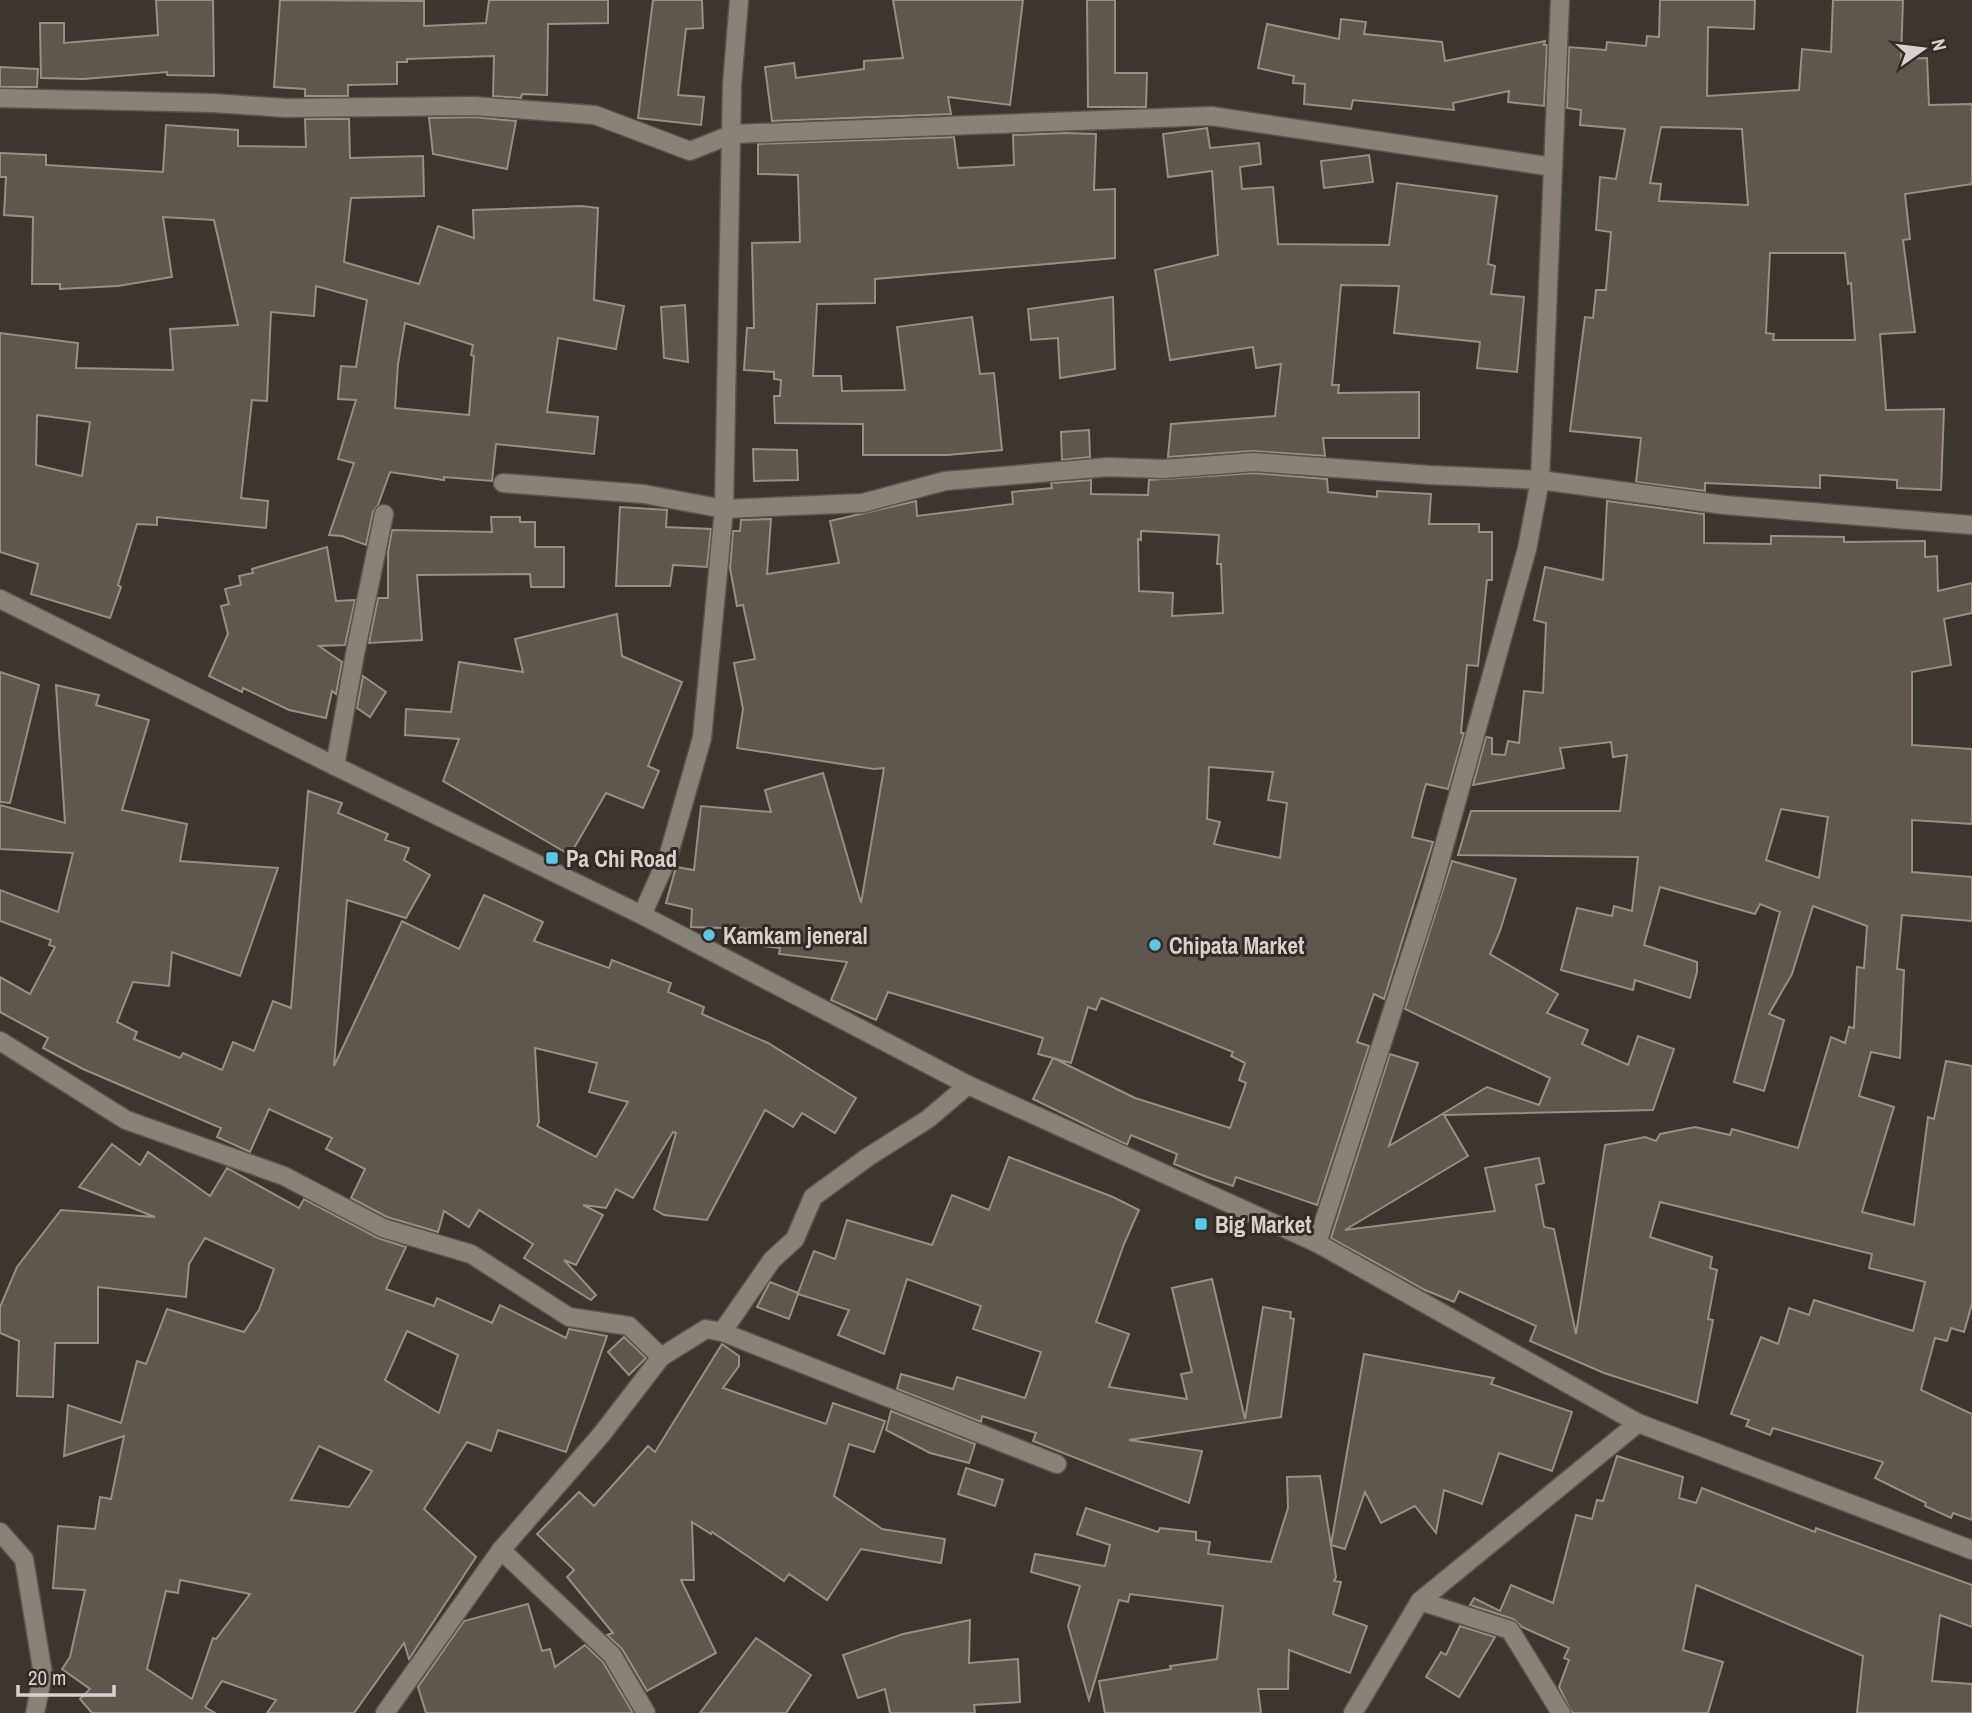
<svg xmlns="http://www.w3.org/2000/svg" width="1972" height="1713" viewBox="0 0 1972 1713" font-family="'Archivo Narrow',sans-serif">
<style>
.building{fill:#5f574e;stroke:#978e84;stroke-width:2;fill-rule:evenodd}
.lines{fill:none;stroke-linecap:round;stroke-linejoin:round}
.minor-casing{stroke:#5a544d;stroke-width:21}
.minor{stroke:#8a8278;stroke-width:18}
.poi-dot{fill:#5dc7e8;stroke:#332c24;stroke-width:2.5}
.labels{text-anchor:middle;dominant-baseline:central;stroke-width:6;stroke-linejoin:round;paint-order:stroke}
.poi-label{font-size:23px;font-weight:bold;fill:#d7d2cd;stroke:#332c24;text-anchor:start}
</style>
<rect width="100%" height="100%" fill="#3d362e"/>
<g class="building">
<polygon points="156,0 213,0 214,76 167,75 167,72 84,79 41,78 40,23 64,23 64,43 158,35"/>
<polygon points="280,0 424,1 424,26 486,23 489,0 608,0 608,23 548,24 547,95 522,94 521,98 493,96 494,56 407,59 407,62 397,62 397,84 348,85 348,96 305,96 305,89 274,87"/>
<polygon points="653,0 702,0 703,28 686,29 678,95 704,97 701,125 638,118"/>
<polygon points="893,0 1023,0 1010,105 948,97 951,114 772,121 765,67 794,63 796,78 864,69 864,61 903,58"/>
<polygon points="1087,0 1115,0 1115,73 1147,73 1146,107 1088,107"/>
<path d="M 1660,0 L 1755,0 L 1754,29 L 1708,27 L 1707,96 L 1799,90 L 1802,49 L 1831,52 L 1833,0 L 1903,0 L 1901,59 L 1927,58 L 1929,105 L 1972,104 L 1972,184 L 1905,194 L 1910,239 L 1903,240 L 1915,332 L 1880,334 L 1886,410 L 1944,409 L 1941,490 L 1897,488 L 1897,480 L 1820,475 L 1820,488 L 1705,483 L 1705,491 L 1636,482 L 1641,438 L 1570,431 L 1585,317 L 1593,318 L 1596,290 L 1606,290 L 1611,232 L 1596,230 L 1600,177 L 1616,179 L 1625,129 L 1580,125 L 1581,110 L 1567,108 L 1569,47 L 1606,50 L 1607,42 L 1646,46 L 1647,36 L 1659,37 ZM 1661,127 L 1742,129 L 1748,205 L 1659,201 L 1661,184 L 1650,183 ZM 1770,253 L 1845,253 L 1848,284 L 1851,283 L 1855,340 L 1773,340 L 1774,334 L 1766,333 Z"/>
<polygon points="1341,19 1366,22 1364,34 1442,42 1445,61 1545,41 1544,45 1547,45 1544,106 1508,102 1509,91 1453,103 1454,110 1353,100 1351,109 1304,104 1305,84 1293,83 1294,76 1258,68 1267,24 1339,39"/>
<polygon points="0,67 38,69 37,87 0,87"/>
<polygon points="474,117 516,121 507,169 433,154 429,118"/>
<path d="M 305,119 L 349,119 L 350,158 L 423,156 L 424,196 L 351,198 L 344,262 L 419,284 L 438,226 L 474,238 L 473,210 L 581,206 L 598,208 L 594,300 L 624,306 L 616,349 L 558,338 L 547,412 L 598,417 L 594,454 L 496,444 L 492,481 L 444,477 L 444,480 L 390,472 L 378,505 L 373,512 L 366,545 L 342,536 L 329,535 L 354,463 L 338,459 L 356,400 L 338,399 L 341,366 L 356,367 L 367,300 L 316,286 L 314,316 L 271,312 L 267,401 L 252,400 L 241,498 L 268,501 L 266,528 L 157,517 L 157,525 L 137,524 L 118,585 L 121,587 L 110,618 L 31,594 L 38,564 L 0,552 L 0,333 L 78,343 L 76,368 L 173,370 L 170,329 L 238,325 L 214,220 L 163,217 L 172,277 L 118,286 L 60,289 L 60,284 L 32,284 L 33,217 L 4,215 L 6,177 L 0,177 L 0,153 L 46,155 L 46,165 L 163,172 L 166,125 L 238,130 L 238,146 L 306,147 ZM 405,323 L 473,345 L 471,355 L 474,356 L 469,415 L 395,408 L 398,364 ZM 37,415 L 90,422 L 82,476 L 36,465 Z"/>
<polygon points="1207,128 1210,148 1259,143 1261,164 1240,167 1242,189 1273,187 1278,244 1389,245 1397,183 1497,196 1488,264 1495,266 1491,294 1524,297 1517,372 1477,368 1480,342 1394,333 1399,286 1341,285 1332,385 1339,385 1338,393 1419,392 1419,438 1323,438 1325,456 1253,451 1168,457 1171,424 1275,416 1281,364 1256,368 1253,347 1170,360 1155,270 1218,255 1212,171 1168,177 1163,134"/>
<polygon points="1066,133 1096,134 1094,190 1115,189 1115,258 875,279 875,303 817,304 813,376 841,376 842,391 905,390 897,327 972,317 980,374 994,373 1002,450 947,455 863,455 863,424 775,423 774,396 780,396 781,380 774,379 774,372 744,370 747,328 754,328 752,243 800,242 798,175 758,174 758,144 954,137 958,168 1014,165 1013,135"/>
<polygon points="1369,155 1373,182 1324,188 1321,161"/>
<polygon points="1113,297 1115,369 1060,378 1058,338 1031,340 1028,309"/>
<polygon points="685,305 688,362 664,358 661,307"/>
<polygon points="1089,430 1090,457 1062,460 1061,432"/>
<polygon points="753,449 797,450 798,480 754,481"/>
<path d="M 1254,473 L 1327,479 L 1328,492 L 1377,497 L 1377,491 L 1431,494 L 1429,524 L 1479,524 L 1479,532 L 1492,532 L 1492,580 L 1487,580 L 1478,666 L 1467,665 L 1461,733 L 1464,733 L 1448,789 L 1426,784 L 1423,794 L 1412,837 L 1433,842 L 1384,999 L 1374,994 L 1357,1042 L 1369,1046 L 1317,1205 L 1236,1177 L 1233,1186 L 1207,1177 L 1174,1164 L 1177,1154 L 1131,1135 L 1127,1145 L 1033,1099 L 1053,1058 L 1038,1054 L 1043,1038 L 888,992 L 876,1020 L 831,1000 L 847,962 L 779,954 L 780,948 L 754,945 L 756,929 L 691,927 L 692,909 L 666,903 L 676,867 L 694,870 L 701,806 L 771,812 L 765,790 L 823,773 L 861,903 L 884,768 L 874,769 L 737,748 L 743,709 L 734,663 L 755,659 L 743,605 L 737,606 L 730,568 L 733,531 L 740,531 L 741,520 L 771,519 L 767,574 L 839,563 L 830,521 L 916,501 L 917,516 L 1013,504 L 1012,492 L 1052,488 L 1051,483 L 1091,480 L 1091,494 L 1148,495 L 1149,480 ZM 1141,531 L 1219,535 L 1217,564 L 1221,564 L 1223,613 L 1172,616 L 1173,593 L 1139,591 L 1138,539 L 1141,540 ZM 1209,767 L 1273,772 L 1268,800 L 1287,803 L 1280,858 L 1214,844 L 1220,822 L 1207,819 ZM 1101,998 L 1233,1052 L 1231,1056 L 1245,1063 L 1239,1080 L 1246,1083 L 1230,1128 L 1135,1098 L 1053,1058 L 1071,1063 L 1088,1007 L 1096,1010 Z"/>
<path d="M 1607,501 L 1704,514 L 1704,543 L 1771,544 L 1771,536 L 1844,537 L 1844,542 L 1925,541 L 1925,557 L 1937,556 L 1938,591 L 1972,583 L 1972,613 L 1944,619 L 1951,665 L 1912,672 L 1912,745 L 1972,749 L 1972,824 L 1912,820 L 1912,872 L 1972,877 L 1972,921 L 1902,915 L 1897,969 L 1904,970 L 1900,1058 L 1871,1052 L 1859,1096 L 1894,1107 L 1862,1212 L 1914,1225 L 1928,1117 L 1934,1119 L 1946,1061 L 1972,1066 L 1972,1304 L 1964,1332 L 1951,1328 L 1947,1341 L 1935,1338 L 1921,1390 L 1972,1414 L 1972,1520 L 1953,1513 L 1951,1518 L 1925,1506 L 1926,1503 L 1875,1478 L 1883,1462 L 1773,1428 L 1770,1435 L 1746,1426 L 1749,1420 L 1731,1414 L 1761,1337 L 1778,1344 L 1789,1308 L 1809,1315 L 1814,1300 L 1913,1331 L 1925,1282 L 1869,1268 L 1872,1254 L 1660,1202 L 1650,1237 L 1712,1257 L 1710,1268 L 1717,1270 L 1708,1319 L 1713,1320 L 1697,1403 L 1604,1373 L 1530,1341 L 1536,1326 L 1459,1291 L 1454,1302 L 1425,1290 L 1331,1238 L 1390,1054 L 1418,1063 L 1389,1146 L 1487,1087 L 1539,1105 L 1550,1078 L 1405,1009 L 1452,861 L 1516,879 L 1500,931 L 1490,954 L 1558,994 L 1547,1013 L 1588,1030 L 1582,1044 L 1628,1065 L 1638,1036 L 1674,1049 L 1653,1110 L 1444,1115 L 1468,1156 L 1345,1230 L 1495,1211 L 1485,1168 L 1539,1158 L 1544,1183 L 1536,1185 L 1544,1227 L 1554,1229 L 1576,1334 L 1605,1145 L 1645,1137 L 1656,1141 L 1660,1134 L 1695,1127 L 1730,1135 L 1732,1129 L 1798,1148 L 1831,1037 L 1845,1043 L 1849,1027 L 1854,1028 L 1857,967 L 1864,968 L 1867,926 L 1813,906 L 1792,974 L 1769,1014 L 1784,1020 L 1764,1091 L 1734,1082 L 1780,912 L 1760,904 L 1755,914 L 1660,887 L 1644,945 L 1697,962 L 1697,972 L 1690,998 L 1635,980 L 1633,990 L 1561,970 L 1577,908 L 1612,916 L 1614,906 L 1632,911 L 1638,857 L 1458,855 L 1471,811 L 1620,811 L 1627,755 L 1613,757 L 1611,742 L 1560,748 L 1564,768 L 1473,785 L 1486,737 L 1492,738 L 1492,754 L 1505,755 L 1508,741 L 1519,743 L 1524,691 L 1543,693 L 1546,623 L 1534,620 L 1545,567 L 1603,580 ZM 1781,809 L 1828,817 L 1819,878 L 1766,860 Z"/>
<polygon points="620,507 667,510 666,527 711,529 707,567 673,565 670,586 616,586"/>
<polygon points="491,517 520,517 520,522 535,522 535,547 564,547 564,587 531,587 530,574 417,575 422,640 369,643 378,598 388,598 388,552 392,530 492,532"/>
<polygon points="327,547 336,601 355,600 345,645 319,646 342,662 336,694 332,691 326,718 289,710 243,688 242,692 209,676 228,634 221,606 229,604 225,589 241,585 239,576 253,573 252,569"/>
<polygon points="617,614 622,656 682,682 648,766 659,771 643,808 606,793 570,855 443,781 459,739 405,735 406,709 451,712 459,662 523,672 515,639"/>
<polygon points="0,672 39,685 10,803 0,802"/>
<polygon points="363,676 386,692 370,717 357,708"/>
<path d="M 56,685 L 99,695 L 96,705 L 149,720 L 122,810 L 187,824 L 180,861 L 278,868 L 240,976 L 172,952 L 169,986 L 133,982 L 117,1022 L 137,1032 L 134,1039 L 180,1058 L 183,1053 L 222,1070 L 233,1042 L 254,1051 L 273,1001 L 291,1008 L 308,791 L 342,803 L 338,813 L 388,834 L 385,840 L 409,848 L 404,860 L 430,875 L 406,918 L 347,900 L 334,1066 L 402,921 L 459,949 L 484,895 L 543,922 L 534,941 L 609,968 L 612,960 L 671,983 L 668,992 L 704,1007 L 702,1014 L 768,1043 L 856,1098 L 835,1133 L 802,1113 L 793,1127 L 765,1110 L 707,1220 L 664,1215 L 654,1209 L 676,1133 L 673,1132 L 633,1198 L 616,1189 L 606,1208 L 583,1205 L 603,1215 L 576,1265 L 564,1260 L 596,1295 L 591,1300 L 524,1258 L 533,1244 L 479,1210 L 469,1227 L 444,1211 L 438,1232 L 387,1217 L 351,1198 L 365,1169 L 326,1149 L 332,1138 L 269,1109 L 250,1152 L 217,1137 L 221,1128 L 83,1069 L 43,1048 L 48,1038 L 0,1012 L 0,977 L 30,994 L 55,947 L 49,945 L 51,940 L 0,921 L 0,890 L 58,912 L 73,853 L 0,849 L 0,805 L 65,823 ZM 535,1048 L 597,1063 L 589,1092 L 628,1102 L 596,1157 L 537,1126 L 539,1122 Z"/>
<path d="M 112,1144 L 140,1165 L 148,1152 L 210,1196 L 227,1168 L 299,1208 L 304,1199 L 378,1238 L 406,1247 L 386,1289 L 434,1306 L 437,1298 L 492,1323 L 500,1305 L 566,1338 L 569,1329 L 607,1336 L 566,1452 L 498,1430 L 491,1451 L 467,1442 L 424,1509 L 476,1557 L 409,1659 L 404,1643 L 354,1713 L 267,1713 L 276,1700 L 222,1681 L 205,1707 L 215,1713 L 92,1713 L 80,1699 L 90,1689 L 62,1669 L 70,1657 L 85,1590 L 53,1588 L 58,1526 L 95,1529 L 100,1497 L 111,1499 L 124,1436 L 64,1456 L 68,1405 L 121,1423 L 137,1361 L 146,1364 L 167,1309 L 244,1332 L 259,1310 L 274,1269 L 205,1238 L 189,1264 L 186,1297 L 98,1287 L 98,1343 L 55,1343 L 53,1397 L 17,1396 L 19,1341 L 0,1333 L 0,1307 L 17,1267 L 61,1210 L 155,1217 L 79,1187 ZM 407,1331 L 458,1355 L 439,1413 L 385,1380 ZM 319,1446 L 372,1471 L 349,1507 L 291,1500 ZM 180,1580 L 250,1594 L 216,1639 L 213,1638 L 192,1699 L 147,1669 L 166,1591 L 178,1593 Z"/>
<polygon points="1009,1157 1113,1197 1139,1210 1124,1244 1096,1322 1129,1334 1109,1387 1187,1399 1181,1374 1192,1372 1172,1288 1212,1279 1245,1419 1263,1307 1291,1312 1290,1318 1294,1319 1281,1417 1129,1440 1202,1451 1189,1503 1033,1441 1036,1433 982,1416 981,1422 897,1389 901,1374 953,1389 957,1377 1025,1398 1041,1352 973,1329 981,1306 907,1279 884,1354 838,1335 849,1310 798,1294 789,1319 757,1307 770,1282 798,1293 814,1251 835,1259 847,1220 932,1245 952,1195 989,1210"/>
<polygon points="624,1337 646,1358 629,1375 608,1352"/>
<polygon points="722,1344 739,1356 739,1366 723,1388 826,1424 833,1403 885,1421 874,1452 849,1444 834,1496 882,1529 945,1539 941,1563 861,1549 827,1600 789,1574 784,1581 712,1532 711,1534 692,1522 694,1580 681,1580 716,1653 647,1691 622,1649 607,1635 613,1633 567,1577 574,1570 537,1534 579,1492 594,1506 648,1446 655,1452"/>
<polygon points="1364,1354 1494,1378 1491,1384 1572,1412 1552,1471 1499,1453 1482,1504 1444,1490 1436,1533 1415,1506 1381,1523 1365,1492 1345,1549 1331,1545"/>
<polygon points="891,1411 975,1444 969,1463 930,1453 886,1430"/>
<polygon points="1617,1456 1683,1477 1679,1498 1696,1503 1702,1488 1815,1532 1816,1528 1972,1585 1972,1627 1940,1615 1932,1681 1972,1684 1972,1713 1857,1713 1863,1656 1696,1585 1683,1650 1723,1662 1708,1713 1572,1713 1559,1687 1569,1660 1564,1658 1569,1648 1522,1627 1513,1619 1470,1605 1474,1598 1500,1611 1511,1585 1553,1603 1576,1515 1592,1519 1597,1500 1603,1501"/>
<polygon points="966,1468 1003,1480 995,1506 958,1494"/>
<polygon points="1320,1476 1336,1577 1334,1581 1341,1582 1333,1614 1367,1626 1350,1673 1289,1650 1288,1689 1258,1689 1261,1713 1105,1713 1099,1681 1171,1669 1170,1666 1217,1659 1223,1606 1130,1594 1128,1602 1119,1600 1089,1700 1068,1626 1080,1586 1031,1572 1035,1554 1105,1566 1110,1545 1077,1534 1086,1508 1158,1532 1160,1528 1196,1532 1196,1540 1210,1542 1208,1554 1271,1562 1288,1508 1287,1477"/>
<polygon points="528,1604 542,1651 550,1649 555,1667 585,1645 603,1662 633,1713 426,1713 418,1687 464,1621"/>
<polygon points="970,1620 969,1663 1018,1659 1020,1702 974,1705 975,1713 890,1713 885,1689 858,1698 843,1655 903,1634"/>
<polygon points="1460,1626 1495,1637 1459,1697 1426,1677 1441,1652 1446,1655"/>
<polygon points="756,1638 811,1675 786,1713 700,1713"/>
</g>
<g class="lines">
<defs>
<g id="minor">
<polyline points="0,98 213,103 286,108 474,106 595,115 690,151 733,134 1211,116 1553,167"/>
<polyline points="503,483 644,494 724,509 863,503 945,481 1108,467 1163,469 1254,462 1430,475 1540,480 1724,505 1972,525"/>
<polyline points="0,599 335,766 642,915 968,1085 1317,1243 1638,1423 1972,1550"/>
<polyline points="335,766 355,654 384,514"/>
<polyline points="642,915 668,857 702,738 724,509 732,85 739,0"/>
<polyline points="0,1041 126,1120 284,1176 383,1228 471,1254 569,1317 629,1326 661,1357 601,1435 501,1550 612,1655 646,1713"/>
<polyline points="1317,1243 1432,889 1527,549 1540,480 1560,0"/>
<polyline points="722,1332 772,1260 795,1239 813,1197 868,1157 928,1119 968,1085"/>
<polyline points="661,1357 706,1329 722,1332 1057,1464"/>
<polyline points="0,1532 24,1559 43,1674 35,1713"/>
<polyline points="1420,1601 1510,1630 1561,1713"/>
<polyline points="385,1713 501,1550"/>
<polyline points="1353,1713 1420,1601 1638,1423"/>
</g>
</defs>
<use href="#minor" class="minor-casing"/>
<use href="#minor" class="minor"/>
</g>
<g class="poi-dot">
<rect x="545" y="851" width="14" height="14" rx="3.5"/>
<circle cx="709" cy="935" r="7"/>
<circle cx="1155" cy="945" r="7"/>
<rect x="1194" y="1217" width="14" height="14" rx="3.5"/>
</g>
<g class="labels">
<g class="poi-label">
<text x="566" y="858">Pa Chi Road</text>
<text x="723" y="935">Kamkam jeneral</text>
<text x="1169" y="945">Chipata Market</text>
<text x="1215" y="1224">Big Market</text>
</g>
</g>
<g transform="translate(1923 49) rotate(76)" stroke="#332c24" stroke-width="5" paint-order="stroke">
<path d="M0-5L12 26L0 18L-12 26Z" fill="#d7d2cd"/>
<text y="-10" font-size="19" font-weight="bold" text-anchor="middle" fill="#d7d2cd">N</text>
</g>
<path d="M18 1685v10h96v-10" fill="none" stroke="#d7d2cd" stroke-width="3.5"/>
<text x="28" y="1685" font-size="21" fill="#d7d2cd" stroke="#332c24" stroke-width="5" paint-order="stroke">20 m</text>
</svg>
